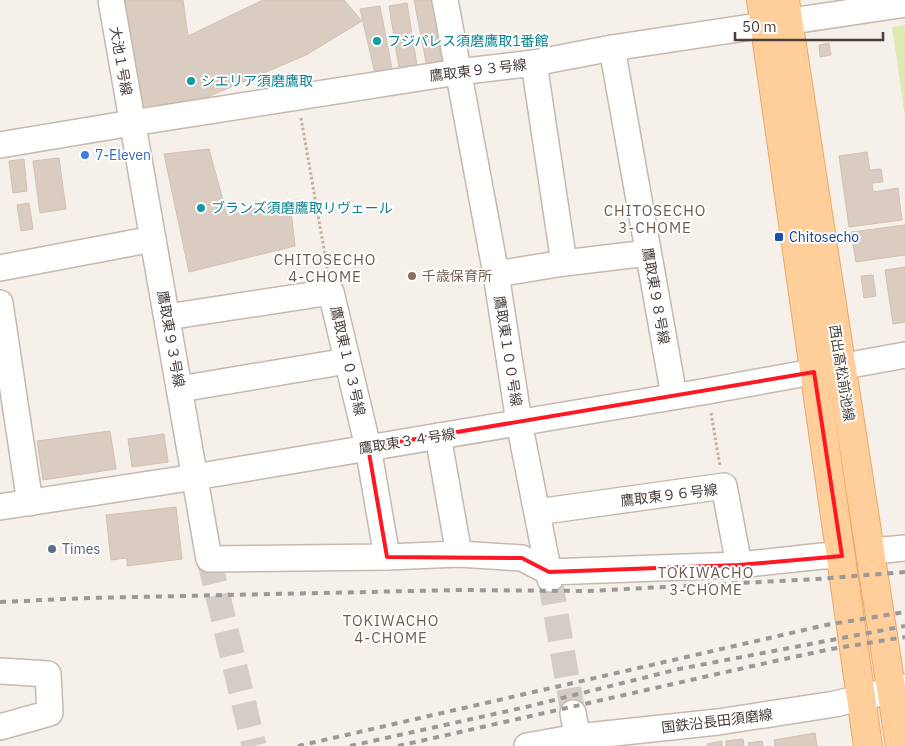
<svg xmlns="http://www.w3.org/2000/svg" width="905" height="746" viewBox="0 0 905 746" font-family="'IBM Plex Sans','Noto Sans JP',sans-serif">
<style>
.green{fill:#ddebb2}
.building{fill:#dbccc2;stroke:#d3c0b2}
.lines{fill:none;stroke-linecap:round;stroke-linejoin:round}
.minor-tunnel{stroke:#d4cdc6;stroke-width:25;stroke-dasharray:25 12;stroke-linecap:butt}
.minor-casing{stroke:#c5b9af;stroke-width:28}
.major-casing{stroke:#eaa765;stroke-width:30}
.path{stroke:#c4af9d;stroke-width:3;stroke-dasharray:2.5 2.5;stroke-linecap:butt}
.minor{stroke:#fff;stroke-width:25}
.major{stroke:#ffce9a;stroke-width:28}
.rail{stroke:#999;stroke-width:4;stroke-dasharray:6 6;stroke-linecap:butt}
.marked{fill:none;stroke:#ff1823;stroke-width:4;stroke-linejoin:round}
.culture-dot{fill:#0f9aa8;stroke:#fff;stroke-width:2}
.shop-dot{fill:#3f7fe0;stroke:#fff;stroke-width:2}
.transit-dot{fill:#1a4fb4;stroke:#fff;stroke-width:2}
.education-dot{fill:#8d6e63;stroke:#fff;stroke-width:2}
.service-dot{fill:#5c6f8a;stroke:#fff;stroke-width:2}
.labels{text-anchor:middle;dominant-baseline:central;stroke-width:4;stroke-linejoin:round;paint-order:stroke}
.culture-label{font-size:14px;fill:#0d838f;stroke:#fff;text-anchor:start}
.street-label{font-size:14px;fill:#4a3f38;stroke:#fff}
.shop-label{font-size:14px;fill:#366cbe;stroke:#fff;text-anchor:start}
.transit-label{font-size:14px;fill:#164399;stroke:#fff;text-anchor:start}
.education-label{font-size:14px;fill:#785e54;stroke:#fff;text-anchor:start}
.service-label{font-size:14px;fill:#4e5e75;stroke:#fff;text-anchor:start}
.neighbourhood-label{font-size:15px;letter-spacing:1px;fill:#6e5b4e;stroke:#fff}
</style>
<rect width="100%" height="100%" fill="#f6f0ea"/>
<polygon class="green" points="905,25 905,117 892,27"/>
<g class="building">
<polygon points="125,0 183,0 188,36 263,0 344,0 362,21 306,55 184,107 141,115"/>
<polygon points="414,0 432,0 442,64 427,67"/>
<polygon points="407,3 418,71 400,74 389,6"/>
<polygon points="380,6 393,74 376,78 360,9"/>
<polygon points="829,43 831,55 820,57 819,45"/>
<polygon points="209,149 227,215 290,201 295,246 189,272 164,154"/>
<polygon points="867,152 870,170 881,169 883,182 872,183 873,192 898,188 902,220 849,227 839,156"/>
<polygon points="59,158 66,209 40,213 33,161"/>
<polygon points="24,159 27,191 13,193 9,161"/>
<polygon points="29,203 33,229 21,231 17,205"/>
<polygon points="905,225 905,255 856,262 851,232"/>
<polygon points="905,267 905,322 893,324 885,270"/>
<polygon points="873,275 876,296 864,298 861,276"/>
<polygon points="110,431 116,469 43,480 37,441"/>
<polygon points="164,434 168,462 132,467 128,439"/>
<polygon points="176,507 182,559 127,566 127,558 111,560 106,515"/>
<polygon points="815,733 817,746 775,746 774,740"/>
<polygon points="743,739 744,746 726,746 726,741"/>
<polygon points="722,741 722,746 708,746 707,744"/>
<polygon points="762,741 763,746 749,746 748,743"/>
</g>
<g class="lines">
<g class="minor-tunnel">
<polyline points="209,559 254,746"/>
<polyline points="550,579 573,713"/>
</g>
<defs>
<g id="minor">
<polyline points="111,0 209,559 387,557 459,554 522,558 549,572 739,565 822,556 842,556"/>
<polyline points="445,0 496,274 519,422 550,579"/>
<polyline points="612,48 674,396"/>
<polyline points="534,63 564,263"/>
<polyline points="0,145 132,123 458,72 534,63 612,48 905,4"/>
<polyline points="0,268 153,239"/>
<polyline points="496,274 564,263 648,253"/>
<polyline points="0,303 30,503"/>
<polyline points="167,317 331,292 368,447 387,557"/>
<polyline points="180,389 347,361"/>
<polyline points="438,436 459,554"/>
<polyline points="0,507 195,477 708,391 905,355"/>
<polyline points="537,512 724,486 739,565"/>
<polyline points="869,548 884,550 905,548"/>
<polyline points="0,671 48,674 50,713 0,727"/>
<polyline points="573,713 579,746"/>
<polyline points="527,746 577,737 718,722 835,704 905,687"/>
</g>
<g id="major">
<polyline points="761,0 868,746"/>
<polyline points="785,0 900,746"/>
</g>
</defs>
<use href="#minor" class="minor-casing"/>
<use href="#major" class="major-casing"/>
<g class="path">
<polyline points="301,118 328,272"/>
<polyline points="711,413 720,466"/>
</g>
<use href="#minor" class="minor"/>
<use href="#major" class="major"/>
<g class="rail">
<polyline points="0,602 88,598 459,590 588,591 817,579 905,572"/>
<polyline points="298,746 826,625 905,612"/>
<polyline points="350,746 526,707 679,669 905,626"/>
<polyline points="398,746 775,661 831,649 905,637"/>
</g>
</g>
<path class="marked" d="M 814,372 L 842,556 L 739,565 L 549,572 L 522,558 L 387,557 L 368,447 Z"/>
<g class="culture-dot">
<circle cx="377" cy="41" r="5"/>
<circle cx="191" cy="81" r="5"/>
<circle cx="201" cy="208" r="5"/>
</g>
<circle class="shop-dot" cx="85" cy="155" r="5"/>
<rect class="transit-dot" x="774" y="232" width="10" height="10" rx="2.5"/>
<circle class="education-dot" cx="412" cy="276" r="5"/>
<circle class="service-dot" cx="52" cy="549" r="5"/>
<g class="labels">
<g class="culture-label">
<text x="387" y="41">フジパレス須磨鷹取1番館</text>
<text x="201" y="81">シエリア須磨鷹取</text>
<text x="211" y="208">ブランズ須磨鷹取リヴェール</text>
</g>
<g class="street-label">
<text transform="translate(121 61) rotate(80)">大池１号線</text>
<text transform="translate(478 70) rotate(-7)">鷹取東９３号線</text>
<text transform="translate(656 296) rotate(80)">鷹取東９８号線</text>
<text transform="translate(171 339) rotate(80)">鷹取東９３号線</text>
<text transform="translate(508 351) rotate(81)">鷹取東１００号線</text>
<text transform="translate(348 361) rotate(77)">鷹取東１０３号線</text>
<text transform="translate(842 373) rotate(81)">西出高松前池線</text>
<text transform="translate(407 441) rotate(-9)">鷹取東３４号線</text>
<text transform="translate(669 495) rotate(-7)">鷹取東９６号線</text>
<text transform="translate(717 721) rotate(-7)">国鉄沿長田須磨線</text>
</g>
<g class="shop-label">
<text x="95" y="155">7-Eleven</text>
</g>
<g class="transit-label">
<text x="789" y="237">Chitosecho</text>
</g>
<g class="education-label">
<text x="422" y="276">千歳保育所</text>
</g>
<g class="service-label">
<text x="62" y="549">Times</text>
</g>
<g class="neighbourhood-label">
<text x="655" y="210">CHITOSECHO<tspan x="655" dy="17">3-CHOME</tspan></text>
<text x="325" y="259">CHITOSECHO<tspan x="325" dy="17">4-CHOME</tspan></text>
<text x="706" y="572">TOKIWACHO<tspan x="706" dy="17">3-CHOME</tspan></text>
<text x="391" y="620">TOKIWACHO<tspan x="391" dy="17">4-CHOME</tspan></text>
</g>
</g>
<path d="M735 32v8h148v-8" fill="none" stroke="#4a3f38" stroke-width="2.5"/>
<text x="742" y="32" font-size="15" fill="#4a3f38" stroke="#ffffff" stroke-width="4" paint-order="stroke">50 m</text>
</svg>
